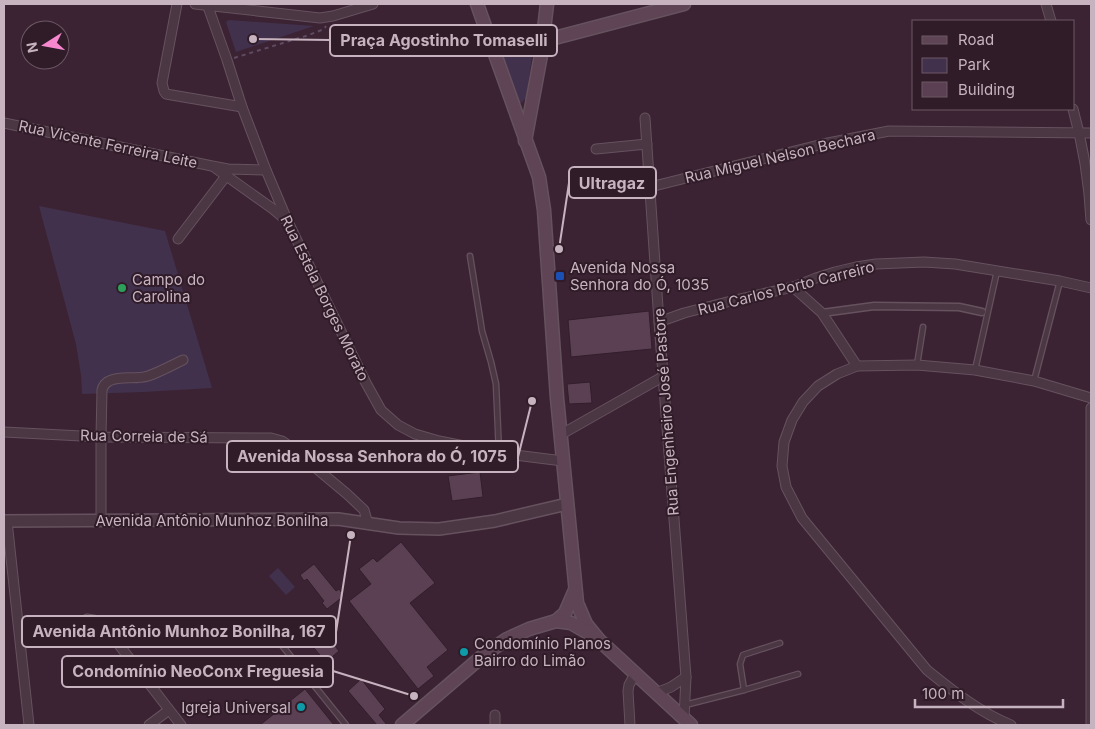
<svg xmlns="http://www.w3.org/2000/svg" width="1095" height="729" viewBox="0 0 1095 729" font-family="Inter,sans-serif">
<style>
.green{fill:#42314d}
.building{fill:#5b3f52;stroke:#321e2b}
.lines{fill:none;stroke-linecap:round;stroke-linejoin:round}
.service-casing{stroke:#66525f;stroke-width:7}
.pedestrian-casing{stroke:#66525f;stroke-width:9}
.minor-casing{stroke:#66525f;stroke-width:11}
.tertiary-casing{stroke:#66525f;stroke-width:14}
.secondary-casing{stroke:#66525f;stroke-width:15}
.path{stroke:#5e4b61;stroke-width:2;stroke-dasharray:4 4;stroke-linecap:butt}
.service{stroke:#4b3644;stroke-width:4.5}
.pedestrian{stroke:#4b3644;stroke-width:6}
.minor{stroke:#4b3644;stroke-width:9}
.tertiary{stroke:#4b3644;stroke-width:11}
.secondary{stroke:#5e4454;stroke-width:12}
.transit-dot{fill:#1a4fb4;stroke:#301c29;stroke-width:2}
.leisure-dot{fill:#2e9e5b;stroke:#301c29;stroke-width:2}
.culture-dot{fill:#0f9aa8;stroke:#301c29;stroke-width:2}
.labels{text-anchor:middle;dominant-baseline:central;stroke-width:4;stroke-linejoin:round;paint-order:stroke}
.street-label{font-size:15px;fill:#c7b2bf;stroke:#301c29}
.poi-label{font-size:15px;fill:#c7b2bf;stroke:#301c29;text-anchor:start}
.leader{fill:none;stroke:#c7b2bf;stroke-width:2}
.callout-dot{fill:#c7b2bf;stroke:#301c29;stroke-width:2}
.callout{fill:#301c29;stroke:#c7b2bf;stroke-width:2}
.callout-label{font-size:16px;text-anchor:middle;font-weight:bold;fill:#c7b2bf}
</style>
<rect width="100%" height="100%" fill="#3b2333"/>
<g class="green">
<polygon points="229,20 314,26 236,52 226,22"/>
<polygon points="499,50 517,53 533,50 526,98 521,103 517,102"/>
<polygon points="39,206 165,231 212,388 143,392 82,394 81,375 76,344"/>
<polygon points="278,568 295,587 286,595 269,576"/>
</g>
<g class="building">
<polygon points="649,311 652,349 571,357 568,320"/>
<polygon points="590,382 592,403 569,404 567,384"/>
<polygon points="480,472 483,497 452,501 448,476"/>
<polygon points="401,542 435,583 410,603 448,650 427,667 434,676 418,689 349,601 371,584 359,569 373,558 377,562"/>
<polygon points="314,564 336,591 339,589 344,596 327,609 322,603 324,601 307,579 304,581 300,575"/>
<polygon points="315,621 339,651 326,662 301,633"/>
<polygon points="361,679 385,709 379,715 387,725 377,725 348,691"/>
<polygon points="305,689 334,725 260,725"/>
</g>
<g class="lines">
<defs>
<g id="service">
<polyline points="470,256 482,331 491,362 496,384 499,453"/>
<polyline points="917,365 923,327"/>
<polyline points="975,370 997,271"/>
<polyline points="1034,381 1060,281"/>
<polyline points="272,633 346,725"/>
<polyline points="744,690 740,664 743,655 780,643"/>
<polyline points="685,705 744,690 798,674"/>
</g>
<polyline id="pedestrian" points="822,313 874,306 959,307 982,312"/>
<g id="minor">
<polyline points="177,4 162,83 164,91 166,94 242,107"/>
<polyline points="195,4 320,18 333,16 373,4"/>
<polyline points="207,4 227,60 242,107 266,170 288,222 366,383 381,410 398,425 415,434 439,441 499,453 563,461"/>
<polyline points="1046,4 1051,21"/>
<path d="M 1073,109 C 1083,145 1089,182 1091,220"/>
<polyline points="645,118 659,322 686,677 684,718"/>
<polyline points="4,123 212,166 228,169 266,170"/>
<polyline points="596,149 647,144"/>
<polyline points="214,167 273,209 286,220"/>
<polyline points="650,187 823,144 889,131 1091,133"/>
<polyline points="178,239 226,176 227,171"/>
<polyline points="793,287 822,313 857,366"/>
<polyline points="659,322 684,313 731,301 793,287 816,278 835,272 856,267 876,264 924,262 955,264 1060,281 1091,288"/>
<polyline points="4,432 101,437 271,438 282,441 292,448 347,494 364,510 368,524"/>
<polyline points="560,435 664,376"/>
<path d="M 101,520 L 101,437 L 102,390 C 103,386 105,383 109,381 C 120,375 135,380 148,376 C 160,372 172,365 183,360"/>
<polyline points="7,521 29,725"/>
<polyline points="87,619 99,621 106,628 181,725"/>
<polyline points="656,693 671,687 686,677"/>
<polyline points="495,715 495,725"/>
<polyline points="149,725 169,710"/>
<polyline points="630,725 628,691 629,685 635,674"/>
<path d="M 1011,725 C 979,712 953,691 927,670 L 802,518 L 786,487 L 782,466 L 784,442 L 792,420 L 803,402 L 818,386 L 837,374 L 857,366 L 917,365 L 975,370 L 1034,381 L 1091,398"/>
<polyline points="1091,725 1091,408"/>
</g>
<polyline id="tertiary" points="4,521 338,519 399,528 439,529 495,521 567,504"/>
<g id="secondary">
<polyline points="477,4 539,177 544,210 557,398 577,603 586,624 599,640 691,725"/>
<polyline points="487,36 497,43 506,45 543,41 684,4"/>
<polyline points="525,141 541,55 547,4"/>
<polyline points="556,621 565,613 575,590"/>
<polyline points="402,725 485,654 507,639 529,629 556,621 571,623 592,635"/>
</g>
</defs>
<use href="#service" class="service-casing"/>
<use href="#pedestrian" class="pedestrian-casing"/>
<use href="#minor" class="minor-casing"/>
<use href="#tertiary" class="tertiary-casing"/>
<use href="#secondary" class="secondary-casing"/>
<polyline class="path" points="234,58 309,35 324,29 326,26"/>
<use href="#service" class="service"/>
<use href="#pedestrian" class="pedestrian"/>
<use href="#minor" class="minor"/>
<use href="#tertiary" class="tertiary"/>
<use href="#secondary" class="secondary"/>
</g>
<rect class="transit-dot" x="555" y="271" width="10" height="10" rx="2.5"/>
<circle class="leisure-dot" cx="122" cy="288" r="5"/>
<g class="culture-dot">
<circle cx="464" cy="652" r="5"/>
<circle cx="301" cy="707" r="5"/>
</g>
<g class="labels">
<g class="street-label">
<text transform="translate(108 144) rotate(12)">Rua Vicente Ferreira Leite</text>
<text transform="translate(780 156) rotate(-13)">Rua Miguel Nelson Bechara</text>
<text transform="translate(786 288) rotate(-14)">Rua Carlos Porto Carreiro</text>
<text transform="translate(325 298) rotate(64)">Rua Estela Borges Morato</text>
<text transform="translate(666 412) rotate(-94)">Rua Engenheiro José Pastore</text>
<text transform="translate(144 436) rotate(1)">Rua Correia de Sá</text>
<text x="212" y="520">Avenida Antônio Munhoz Bonilha</text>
</g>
<g class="poi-label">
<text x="570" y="267">Avenida Nossa<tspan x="570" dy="17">Senhora do Ó, 1035</tspan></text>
<text x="132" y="279">Campo do<tspan x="132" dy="17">Carolina</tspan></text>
<text x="474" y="643">Condomínio Planos<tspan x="474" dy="17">Bairro do Limão</tspan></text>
<text x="291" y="707" text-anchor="end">Igreja Universal</text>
</g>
</g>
<path class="leader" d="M253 39L330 40M559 249L569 183M532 401L518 457M351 535L336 632M414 696L333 671"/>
<g class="callout-dot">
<circle cx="253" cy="39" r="5"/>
<circle cx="559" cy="249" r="5"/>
<circle cx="532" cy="401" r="5"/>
<circle cx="351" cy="535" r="5"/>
<circle cx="414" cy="696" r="5"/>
</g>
<g class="callout">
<rect x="330" y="25" width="227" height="31" rx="5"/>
<rect x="569" y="167" width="87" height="31" rx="5"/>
<rect x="227" y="441" width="291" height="31" rx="5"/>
<rect x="22" y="616" width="314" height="31" rx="5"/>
<rect x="62" y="656" width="271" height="31" rx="5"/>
</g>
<g class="callout-label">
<text x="444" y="46">Praça Agostinho Tomaselli</text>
<text x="612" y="189">Ultragaz</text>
<text x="372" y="462">Avenida Nossa Senhora do Ó, 1075</text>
<text x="179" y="637">Avenida Antônio Munhoz Bonilha, 167</text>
<text x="198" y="677">Condomínio NeoConx Freguesia</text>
</g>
<rect width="1095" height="729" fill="none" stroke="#c7b2bf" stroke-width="10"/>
<rect x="912" y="20" width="162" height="90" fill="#301c29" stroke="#6c5865"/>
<rect x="922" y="36" width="25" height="8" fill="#5e4454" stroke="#6c5865"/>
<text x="958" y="45" font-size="15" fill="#c7b2bf">Road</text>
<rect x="922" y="58" width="25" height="15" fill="#42314d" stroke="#6c5865"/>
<text x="958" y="70" font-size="15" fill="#c7b2bf">Park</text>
<rect x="922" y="82" width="25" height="15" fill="#5b3f52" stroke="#6c5865"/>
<text x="958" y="95" font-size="15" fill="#c7b2bf">Building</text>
<g transform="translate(45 45) rotate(259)"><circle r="24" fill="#301c29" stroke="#6c5865"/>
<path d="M0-4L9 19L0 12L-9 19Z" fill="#f787ce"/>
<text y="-8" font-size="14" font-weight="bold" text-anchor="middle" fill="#c7b2bf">N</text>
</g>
<path d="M915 699v8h148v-8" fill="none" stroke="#c7b2bf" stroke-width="2.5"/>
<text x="922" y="699" font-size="15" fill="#c7b2bf" stroke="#301c29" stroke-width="4" paint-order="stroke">100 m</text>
</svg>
